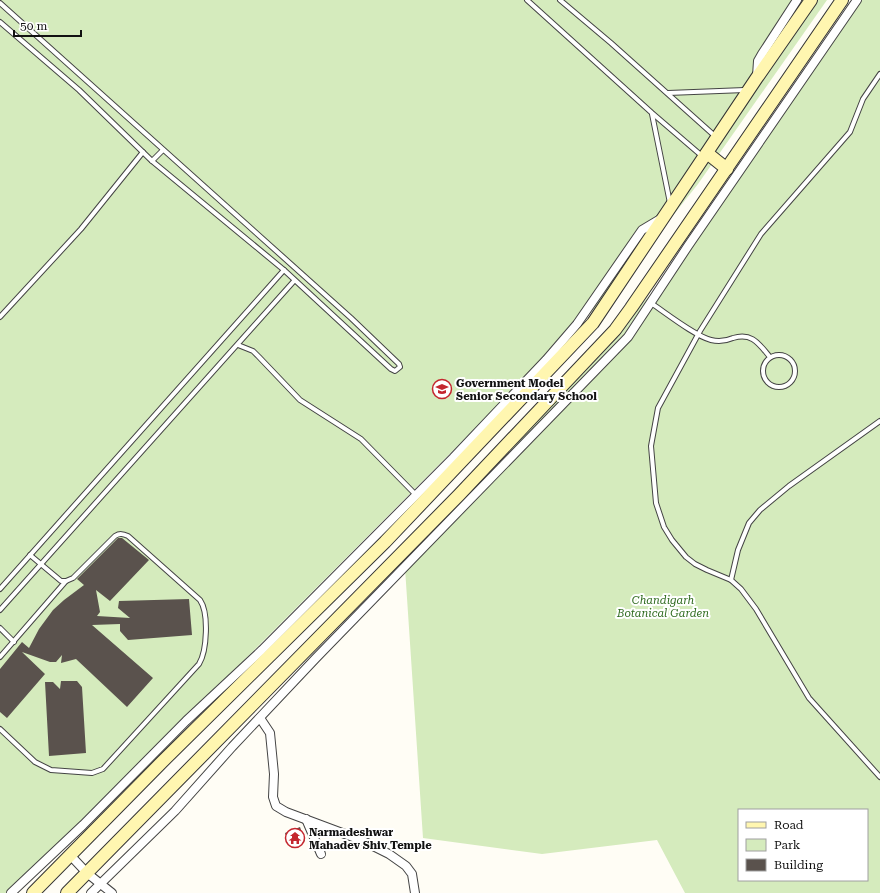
<svg xmlns="http://www.w3.org/2000/svg" width="880" height="893" viewBox="0 0 880 893" font-family="'Roboto Serif',serif">
<style>
.green{fill:#d5ebbd;fill-rule:evenodd}
.building{fill:#5a524d}
.lines{fill:none;stroke-linecap:round;stroke-linejoin:round}
.service-casing{stroke:#444;stroke-width:6}
.minor-casing{stroke:#444;stroke-width:10}
.secondary-casing{stroke:#333;stroke-width:14}
.service{stroke:#fff;stroke-width:4}
.minor{stroke:#fff;stroke-width:8}
.secondary{stroke:#fff6b0;stroke-width:12}
.labels{text-anchor:middle;dominant-baseline:central;stroke-width:4;stroke-linejoin:round;paint-order:stroke}
.poi-label{font-size:11px;font-weight:bold;fill:#111;stroke:#fff;text-anchor:start}
.park-label{font-size:11px;font-style:italic;fill:#2f6b1f;stroke:#fff}
</style>
<rect width="100%" height="100%" fill="#fffdf5"/>
<g class="green">
<polygon points="0,0 827,0 698,184 616,287 12,893 0,893"/>
<path d="M 859,0 L 880,0 L 880,893 L 685,893 L 657,840 L 542,854 L 423,838 L 405,568 L 674,268 ZM 739,810 L 867,810 L 867,880 L 739,880 Z"/>
</g>
<g class="building">
<polygon points="118,538 122,538 149,560 110,601 96,590 100,612 97,616 130,618 118,608 119,601 189,599 192,635 128,640 120,631 120,624 92,625 153,678 127,707 76,659 61,663 62,655 56,662 50,662 22,652 45,674 7,718 0,712 0,669 22,642 29,648 39,629 53,610 64,600 84,585 77,579"/>
<polygon points="61,681 77,681 82,687 86,753 49,756 45,682 53,682 60,689"/>
<polygon points="300,827 305,841 290,847 285,833"/>
</g>
<g class="lines">
<defs>
<g id="service">
<polyline points="527,0 652,113 702,156"/>
<polyline points="560,0 611,43 716,137"/>
<polyline points="0,3 351,318 399,364 400,367 395,371 391,369 284,270 152,161 79,90 0,22"/>
<polyline points="880,74 863,99 850,132 761,234 700,331 658,408 651,446 656,503 664,527 672,540 686,557 695,564 707,570 731,580 741,589 756,609 809,698 880,777"/>
<polyline points="668,93 745,90"/>
<polyline points="652,114 670,203"/>
<polyline points="152,161 163,150"/>
<path d="M 651,303 C 666,313 695,336 711,340 C 719,342 726,341 733,338 C 752,332 759,344 770,357"/>
<polyline points="0,317 81,229 143,152"/>
<polyline points="238,345 253,351 259,357 300,400 361,439 416,495"/>
<circle cx="779" cy="371" r="16"/>
<polyline points="30,555 61,581 66,581"/>
<polyline points="731,580 738,550 749,523 760,510 789,486 880,421"/>
<polyline points="0,589 284,270"/>
<polyline points="0,610 294,281"/>
<polyline points="0,628 14,642"/>
<path d="M 0,657 L 66,581 L 73,578 L 115,536 C 120,533 123,534 128,536 L 200,600 C 209,613 207,651 199,664 L 103,769 L 92,773 L 51,770 L 35,762 L 0,729"/>
</g>
<g id="minor">
<polyline points="757,76 758,61 762,54 797,0"/>
<polyline points="260,718 270,733 274,774 273,797 276,806 286,812 361,840 389,854 406,866 412,874 415,893"/>
<polyline points="306,819 321,854"/>
<polyline points="70,855 87,873 112,893"/>
<polyline points="11,893 83,825 186,721 262,650 453,458 546,360 577,324 642,230 662,218"/>
<polyline points="91,893 175,811 232,747 316,658 628,337 688,246 857,0"/>
</g>
<g id="secondary">
<polyline points="707,153 727,169"/>
<polyline points="33,893 161,763 385,542 593,323 756,79 811,0"/>
<polyline points="67,893 459,495 615,330 631,308 842,0"/>
</g>
</defs>
<use href="#service" class="service-casing"/>
<use href="#minor" class="minor-casing"/>
<use href="#secondary" class="secondary-casing"/>
<use href="#service" class="service"/>
<use href="#minor" class="minor"/>
<use href="#secondary" class="secondary"/>
</g>
<defs>
<symbol id="school-ring" viewBox="-11 -11 22 22"><circle r="9.5" fill="#fff" stroke="#c4262e" stroke-width="1.5"/><path d="M0-5L7-2L0 1L-7-2ZM-4 1L0 2.5L4 1V4Q0 6-4 4Z" fill="#c4262e"/></symbol>
<symbol id="temple-ring" viewBox="-11 -11 22 22"><circle r="9.5" fill="#fff" stroke="#c4262e" stroke-width="1.5"/><path d="M0-6L5-2H3V0L6.5 2.5H4V6H1.5V3h-3V6H-4V2.5H-6.5L-3 0V-2H-5Z" fill="#c4262e"/></symbol>
</defs>
<g fill-rule="evenodd">
<use href="#school-ring" x="431" y="378" width="22" height="22"/>
<use href="#temple-ring" x="284" y="827" width="22" height="22"/>
</g>
<g class="labels">
<g class="poi-label">
<text x="456" y="383">Government Model<tspan x="456" dy="13">Senior Secondary School</tspan></text>
<text x="309" y="832">Narmadeshwar<tspan x="309" dy="13">Mahadev Shiv Temple</tspan></text>
</g>
<g class="park-label">
<text x="663" y="600">Chandigarh<tspan x="663" dy="13">Botanical Garden</tspan></text>
</g>
</g>
<rect x="738" y="809" width="130" height="72" fill="#ffffff" stroke="#a0a0a0"/>
<rect x="746" y="822" width="20" height="6" fill="#fff6b0" stroke="#a0a0a0"/>
<text x="774" y="829" font-size="12" fill="#111111">Road</text>
<rect x="746" y="839" width="20" height="12" fill="#d5ebbd" stroke="#a0a0a0"/>
<text x="774" y="849" font-size="12" fill="#111111">Park</text>
<rect x="746" y="859" width="20" height="12" fill="#5a524d" stroke="#a0a0a0"/>
<text x="774" y="869" font-size="12" fill="#111111">Building</text>
<path d="M14 30v6h67v-6" fill="none" stroke="#111111" stroke-width="2"/>
<text x="20" y="30" font-size="12" fill="#111111" stroke="#ffffff" stroke-width="3" paint-order="stroke">50 m</text>
</svg>
